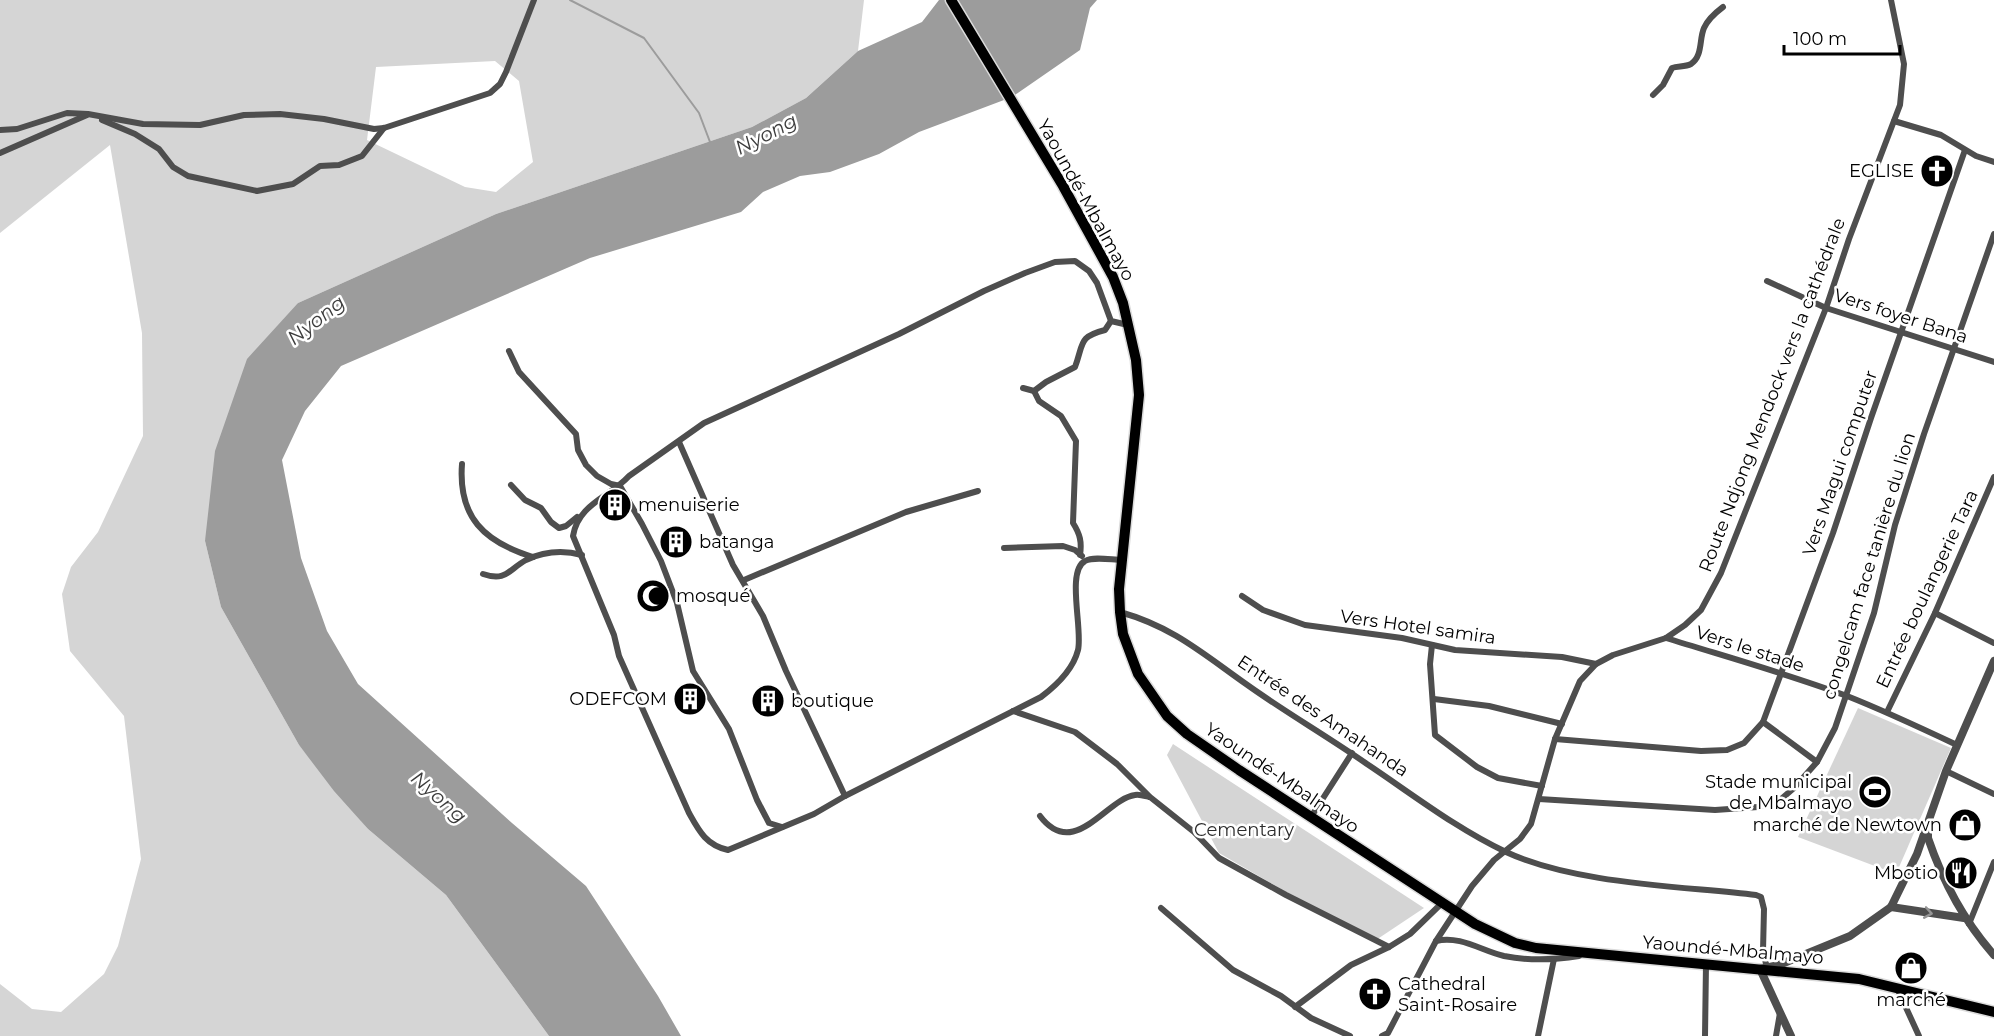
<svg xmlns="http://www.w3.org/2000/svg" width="1994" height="1036" viewBox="0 0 1994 1036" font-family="Montserrat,sans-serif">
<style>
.green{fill:#d5d5d5;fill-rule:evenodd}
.water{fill:#9c9c9c}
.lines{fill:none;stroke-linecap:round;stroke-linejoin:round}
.stream{stroke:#9c9c9c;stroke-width:2}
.trunk-casing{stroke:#dbdbdb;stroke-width:13}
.minor{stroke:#4e4e4e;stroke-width:6}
.tertiary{stroke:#4e4e4e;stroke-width:8}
.trunk{stroke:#000;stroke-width:10}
.oneway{stroke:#959595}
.labels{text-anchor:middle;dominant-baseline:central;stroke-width:5;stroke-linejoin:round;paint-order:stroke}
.poi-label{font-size:18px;fill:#000;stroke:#fff;text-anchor:end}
.street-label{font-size:18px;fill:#000;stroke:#fff}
.park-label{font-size:18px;fill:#2c2c2c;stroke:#fff}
.water-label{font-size:20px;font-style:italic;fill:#3d3d3d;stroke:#fff}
</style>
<rect width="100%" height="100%" fill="#fff"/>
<g class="green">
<path d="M 0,0 L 864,0 L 858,51 L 806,98 L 752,127 L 496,214 L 298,303 L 205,541 L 221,607 L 299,745 L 368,829 L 446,895 L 549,1036 L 0,1036 L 0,984 L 32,1009 L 61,1012 L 104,974 L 118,946 L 141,859 L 124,716 L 70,651 L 62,594 L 71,567 L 98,532 L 143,436 L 142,333 L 110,145 L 0,233 ZM 495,61 L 519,81 L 533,162 L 496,192 L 465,187 L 367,140 L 376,67 Z"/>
<polygon points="1858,708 1951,748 1896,874 1798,837"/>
<polygon points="1173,744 1424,908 1373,942 1219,853 1167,755"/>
</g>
<polygon class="water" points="939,0 1097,0 1090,8 1080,50 1012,97 919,132 879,154 830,172 800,176 763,192 741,212 590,258 341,366 305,411 282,460 301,558 327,631 358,684 512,823 586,886 658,996 681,1036 549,1036 446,895 368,829 334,791 299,745 221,607 205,541 215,451 247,359 298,303 496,214 752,127 806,98 858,51 922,22"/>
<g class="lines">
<polyline class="stream" points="570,0 644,38 699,113 710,142"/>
<defs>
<polyline id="trunk" points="951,0 1063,186 1113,277 1123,303 1136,360 1139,395 1122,560 1119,589 1120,612 1123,634 1138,674 1167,716 1187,734 1239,770 1475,924 1515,943 1536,948 1859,979 1994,1012"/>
</defs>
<use href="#trunk" class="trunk-casing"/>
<g class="minor">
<path d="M 1653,95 L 1663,85 L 1672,68 C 1678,66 1685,67 1691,64 C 1703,56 1699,39 1704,28 C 1708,19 1715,13 1723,7"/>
<polyline points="102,120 135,134 159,149 173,167 188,176 257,191 293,184 320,166 339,165 362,156 384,128"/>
<polyline points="1894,121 1941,135 1976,156 1994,162"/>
<polyline points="0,130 17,129 67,113 88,114 143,124 200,125 244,115 280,114 324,119 374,129 384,128 490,93 500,84 506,72 534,0"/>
<polyline points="0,153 87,115"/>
<polyline points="1767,281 1826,308 1994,362"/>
<polyline points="509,351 519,372 576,434 578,450 586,465 597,476 611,484 620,486 642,524 661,561 677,603 693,671 729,729 757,800 769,823 782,827"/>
<path d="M 1023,388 L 1034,391 L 1046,382 L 1075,367 C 1084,343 1078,337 1105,330 L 1111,321"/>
<path d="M 1034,391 L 1039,401 L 1061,416 L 1076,441 L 1073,523 C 1080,534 1082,542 1080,555"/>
<polyline points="679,442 733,565 763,616 786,671 845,796"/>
<path d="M 462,464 C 458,517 484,542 533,557"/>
<polyline points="511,485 525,500 541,508 551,522 559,528 566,526 577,517"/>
<polyline points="1004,548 1063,546 1075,550 1082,556"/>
<path d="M 1122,560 C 1112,560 1094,556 1085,561 C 1066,571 1083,630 1078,650 C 1073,670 1057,685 1041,697 L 845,796 L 814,814 L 728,850 C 706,845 699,831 689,813 L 619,656 L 614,635 L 573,536 C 578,504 610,497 629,476 L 704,423 L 899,334 L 984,291 L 1025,273 L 1055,262 L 1075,261 L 1089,271 L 1097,283 L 1111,321 L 1128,325"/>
<path d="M 483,574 C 506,582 508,570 526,560 C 543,552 563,550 582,555"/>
<polyline points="744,580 906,512 978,491"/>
<polyline points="1242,596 1263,610 1305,625 1402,638 1455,650 1562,657 1596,664"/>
<path d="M 1120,612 C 1173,627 1202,653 1246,684 C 1285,712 1327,736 1367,764 C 1412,794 1457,829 1506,852 C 1575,884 1680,886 1756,895 L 1761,897 L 1764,909 L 1763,951 L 1767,968"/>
<polyline points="1935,613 1994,643"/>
<path d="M 1666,638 C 1727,657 1788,674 1847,696 C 1885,711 1921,728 1957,745"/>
<polyline points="1432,645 1430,664 1435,735 1477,767 1498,778 1542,786"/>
<polyline points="1434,699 1489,706 1562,724"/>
<polyline points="1013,711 1075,732 1117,764 1150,797 1194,832 1219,858 1286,895 1389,947"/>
<polyline points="1887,712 1935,613 1994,477"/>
<polyline points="1555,739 1701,751 1727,750 1744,743 1763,722"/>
<polyline points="1817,762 1763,722 1833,533 1871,418 1965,150"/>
<polyline points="1946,771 1994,794"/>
<polyline points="1539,799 1715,810 1758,807 1780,800 1794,788 1817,762 1835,728 1874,613 1895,525 1924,434 1994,234"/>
<path d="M 1040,816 C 1074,861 1106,799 1135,795 C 1139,794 1145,796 1149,797"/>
<polyline points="1311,817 1352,753"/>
<polyline points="1161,908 1233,970 1281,996 1311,1018 1350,1036"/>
<polyline points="1969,924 1994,862"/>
<path d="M 1436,941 C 1460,935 1482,951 1504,956 C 1529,961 1554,960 1579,956"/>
<polyline points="1897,988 1919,1036"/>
<polyline points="1295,1007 1351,965 1389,947 1410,934 1442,903"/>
<polyline points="1382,1036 1388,1033 1436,941 1472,886 1494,860 1520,839 1531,824 1555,739 1580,681 1596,664 1613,655 1666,638 1685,625 1701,610 1721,573 1826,308 1849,239 1900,105 1904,64 1891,0"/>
<polyline points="1538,1036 1554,959"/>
<polyline points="1705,1036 1706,964"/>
<polyline points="1776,1036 1780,1013"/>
</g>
<g class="tertiary">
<path d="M 1928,831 L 1928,838 C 1943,882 1963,920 1994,955"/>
<polyline points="1891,907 1964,918"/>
<polyline points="1791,1036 1760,969 1779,965 1850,936 1891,907 1917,854 1946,771 1994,661"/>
</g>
<use href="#trunk" class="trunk"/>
</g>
<defs><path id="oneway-chevron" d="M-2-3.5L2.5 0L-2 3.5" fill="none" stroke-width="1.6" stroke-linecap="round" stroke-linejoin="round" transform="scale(1.5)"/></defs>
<use class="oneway" href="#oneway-chevron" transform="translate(1928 913) rotate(10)"/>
<defs>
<symbol id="church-disc" viewBox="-11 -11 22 22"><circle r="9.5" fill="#000" stroke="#fff"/><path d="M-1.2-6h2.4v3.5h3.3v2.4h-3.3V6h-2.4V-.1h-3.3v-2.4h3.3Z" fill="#fff"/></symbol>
<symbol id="building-disc" viewBox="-11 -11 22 22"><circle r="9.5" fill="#000" stroke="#fff"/><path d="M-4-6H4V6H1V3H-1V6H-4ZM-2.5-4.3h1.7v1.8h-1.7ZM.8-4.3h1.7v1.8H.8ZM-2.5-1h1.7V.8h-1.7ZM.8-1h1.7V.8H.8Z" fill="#fff"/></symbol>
<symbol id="mosque-disc" viewBox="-11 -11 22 22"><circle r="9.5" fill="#000" stroke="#fff"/><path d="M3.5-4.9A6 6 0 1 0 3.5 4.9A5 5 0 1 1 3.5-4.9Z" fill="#fff"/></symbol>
<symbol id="stadium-disc" viewBox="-11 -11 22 22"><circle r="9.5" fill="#000" stroke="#fff"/><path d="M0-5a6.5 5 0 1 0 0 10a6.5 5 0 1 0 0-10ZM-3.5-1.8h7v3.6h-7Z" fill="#fff"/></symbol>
<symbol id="shop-disc" viewBox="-11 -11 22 22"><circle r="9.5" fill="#000" stroke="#fff"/><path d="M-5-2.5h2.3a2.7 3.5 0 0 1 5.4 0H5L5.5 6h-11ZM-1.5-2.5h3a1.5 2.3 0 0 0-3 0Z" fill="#fff"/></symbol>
<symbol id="restaurant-disc" viewBox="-11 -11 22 22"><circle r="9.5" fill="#000" stroke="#fff"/><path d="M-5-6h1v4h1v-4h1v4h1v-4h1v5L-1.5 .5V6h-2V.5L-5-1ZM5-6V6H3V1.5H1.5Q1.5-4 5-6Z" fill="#fff"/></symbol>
</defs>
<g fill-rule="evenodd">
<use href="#church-disc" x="1918" y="152" width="38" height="38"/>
<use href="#building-disc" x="596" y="486" width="38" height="38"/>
<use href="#building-disc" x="657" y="523" width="38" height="38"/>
<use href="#mosque-disc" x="634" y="577" width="38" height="38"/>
<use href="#building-disc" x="671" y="680" width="38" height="38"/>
<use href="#building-disc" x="749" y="682" width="38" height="38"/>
<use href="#stadium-disc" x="1856" y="773" width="38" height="38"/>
<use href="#shop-disc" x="1946" y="806" width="38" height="38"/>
<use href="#restaurant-disc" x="1942" y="854" width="38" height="38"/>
<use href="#shop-disc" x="1892" y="949" width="38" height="38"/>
<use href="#church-disc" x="1356" y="975" width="38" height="38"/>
</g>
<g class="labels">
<g class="poi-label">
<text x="1914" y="171">EGLISE</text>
<text x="638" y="505" text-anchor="start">menuiserie</text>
<text x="699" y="542" text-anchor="start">batanga</text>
<text x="676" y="596" text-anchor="start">mosqué</text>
<text x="667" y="699">ODEFCOM</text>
<text x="791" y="701" text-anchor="start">boutique</text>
<text x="1852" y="782">Stade municipal<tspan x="1852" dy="21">de Mbalmayo</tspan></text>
<text x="1942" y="825">marché de Newtown</text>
<text x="1938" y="873">Mbotio</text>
<text x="1398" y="984" text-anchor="start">Cathedral<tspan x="1398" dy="21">Saint-Rosaire</tspan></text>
<text x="1911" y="1000" text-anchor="middle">marché</text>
</g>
<g class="street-label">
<text transform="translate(1086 200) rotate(61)">Yaoundé-Mbalmayo</text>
<text transform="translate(1901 316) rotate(18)">Vers foyer Bana</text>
<text transform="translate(1772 395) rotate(-69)">Route Ndjong Mendock vers la cathédrale</text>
<text transform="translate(1840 463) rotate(-71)">Vers Magui computer</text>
<text transform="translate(1869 566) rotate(-73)">congelcam face tanière du lion</text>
<text transform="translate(1927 589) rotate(-65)">Entrée boulangerie Tara</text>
<text transform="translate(1418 627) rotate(8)">Vers Hotel samira</text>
<text transform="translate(1750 649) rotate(18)">Vers le stade</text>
<text transform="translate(1323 716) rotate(34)">Entrée des Amahanda</text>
<text transform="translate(1282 778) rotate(34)">Yaoundé-Mbalmayo</text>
<text transform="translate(1733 950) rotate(5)">Yaoundé-Mbalmayo</text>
</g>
<g class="park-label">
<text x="1244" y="830">Cementary</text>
</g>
<g class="water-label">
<text transform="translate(766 134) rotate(-27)">Nyong</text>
<text transform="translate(316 320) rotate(-38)">Nyong</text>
<text transform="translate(439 797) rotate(42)">Nyong</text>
</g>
</g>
<path d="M1784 45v9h116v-9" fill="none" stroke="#000000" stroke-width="3"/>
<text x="1793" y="45" font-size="18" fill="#000000" stroke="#ffffff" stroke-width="4.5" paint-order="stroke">100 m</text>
</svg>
